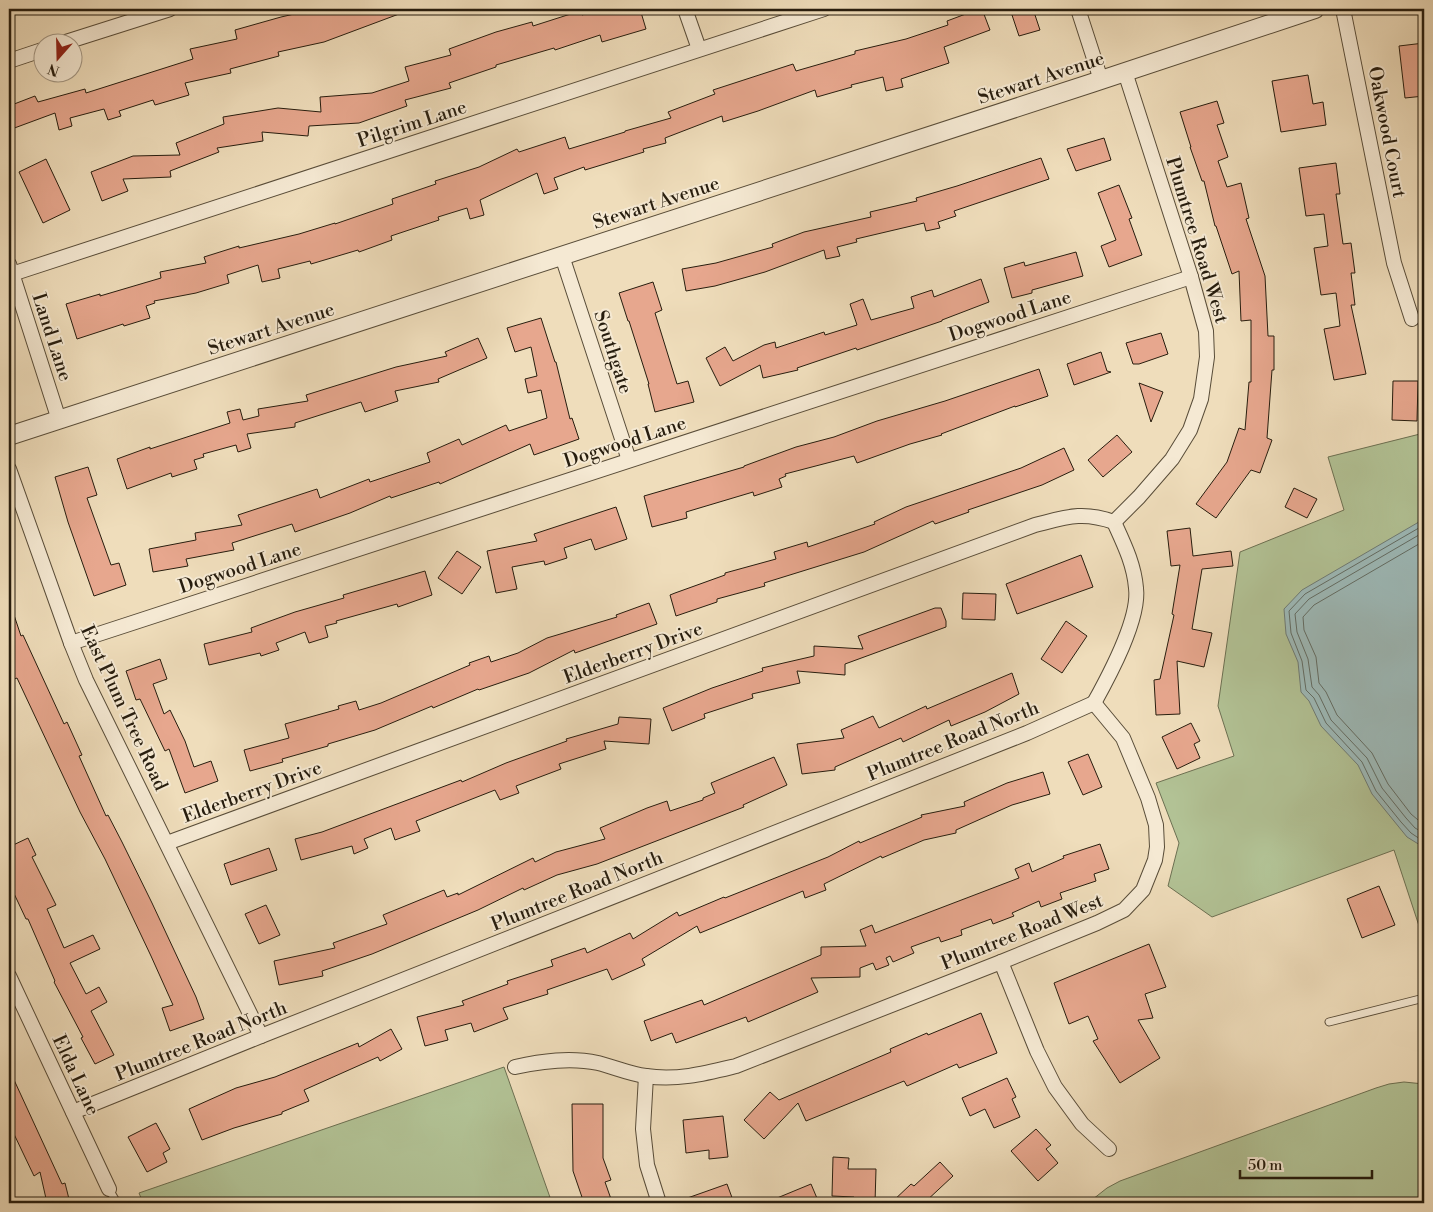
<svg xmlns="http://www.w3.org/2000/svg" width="1433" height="1212" viewBox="0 0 1433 1212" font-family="'Libre Bodoni',serif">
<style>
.green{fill:#b2c295;stroke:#6c7052}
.water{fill:#9dbab9;stroke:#6e7b75}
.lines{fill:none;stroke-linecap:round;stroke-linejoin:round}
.shore{stroke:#626c64;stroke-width:1}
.building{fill:#e7a78e;stroke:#271d0e}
.service-casing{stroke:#594d39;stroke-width:9}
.minor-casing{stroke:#594d39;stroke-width:16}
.tertiary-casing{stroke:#594d39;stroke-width:20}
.service{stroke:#f5e9d3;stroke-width:7}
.minor{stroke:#f5e9d3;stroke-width:14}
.tertiary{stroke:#f5e9d3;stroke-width:18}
.labels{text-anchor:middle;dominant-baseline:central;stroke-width:4;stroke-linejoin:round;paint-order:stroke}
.street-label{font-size:19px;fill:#271d0e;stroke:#f5e9d3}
</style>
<rect width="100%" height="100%" fill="#efddbb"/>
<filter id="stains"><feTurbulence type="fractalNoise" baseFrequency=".004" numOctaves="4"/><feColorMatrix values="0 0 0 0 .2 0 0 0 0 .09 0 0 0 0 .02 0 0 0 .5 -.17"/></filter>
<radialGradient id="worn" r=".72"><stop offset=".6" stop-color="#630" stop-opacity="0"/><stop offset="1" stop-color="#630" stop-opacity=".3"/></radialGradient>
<g class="green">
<polygon points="1424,433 1424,941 1394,850 1212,917 1168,886 1179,843 1156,783 1234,756 1218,706 1240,552 1344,510 1328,457"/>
<polygon points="504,1067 552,1203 143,1203 139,1193"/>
<polygon points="1404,1082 1424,1084 1424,1203 1088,1203 1107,1188 1120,1181 1376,1088 1389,1084"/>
</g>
<polygon class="water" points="1424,519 1424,844 1420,845 1407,837 1372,794 1358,765 1321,726 1309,701 1301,692 1298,662 1286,634 1284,609 1302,590"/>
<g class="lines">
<g class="shore">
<polyline points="1424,525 1305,594 1289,611 1291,633 1302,661 1306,690 1314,698 1326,723 1362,762 1376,791 1401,822 1411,833 1420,839 1424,839"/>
<polyline points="1424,532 1309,599 1295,614 1297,632 1308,659 1312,687 1319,695 1331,720 1367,758 1382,788 1406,818 1415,828 1424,833"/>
<polyline points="1424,541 1314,605 1303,617 1304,630 1316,657 1319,683 1326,692 1337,715 1372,753 1388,784 1411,814 1424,825"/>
</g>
</g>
<g class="building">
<polygon points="316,9 317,13 331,9 407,9 407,11 324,42 278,52 279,56 230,69 231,73 185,83 189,95 155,105 153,100 119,111 121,116 108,120 104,109 70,118 72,126 59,130 55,113 9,130 9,106 35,96 38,102 85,89 86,93 193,59 190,49 237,39 235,30 281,17"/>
<polygon points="602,9 640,9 646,29 602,42 600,35 555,50 554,48 496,65 496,67 449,83 451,88 405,100 407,106 359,123 309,126 308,136 262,132 263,141 217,148 219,152 170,171 171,177 123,179 128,191 102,201 91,172 133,156 180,155 176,143 224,124 223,117 278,108 321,112 320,97 372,93 409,81 405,67 451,55 449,49 496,32 532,22 533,26 580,11 582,15"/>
<polygon points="979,9 982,9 990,30 944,47 949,63 901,79 903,87 886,91 883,77 851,85 852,87 817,97 815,90 758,111 723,122 722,116 665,138 666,143 643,149 644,152 585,170 584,167 554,178 558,189 544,194 537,173 480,200 484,215 470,219 467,208 438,217 439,220 391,236 392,240 359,252 358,250 311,264 310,261 278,269 280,278 262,282 258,265 227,275 229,283 196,293 154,301 155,303 146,306 150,318 124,326 123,324 77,339 66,304 100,294 100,296 161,278 160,272 206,263 204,257 239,246 239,248 299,234 335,223 335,224 393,204 392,199 436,184 435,181 479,167 517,149 519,152 565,137 569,149 625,132 625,131 671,118 668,112 715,94 713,90 793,64 796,71 855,54 855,51 906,39 948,25 947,21"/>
<polygon points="1010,9 1033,9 1040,30 1019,36"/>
<polygon points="1424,43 1424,96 1405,98 1399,46"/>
<polygon points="1308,75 1313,104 1323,102 1326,125 1281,132 1272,81"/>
<polygon points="1217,101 1224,123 1217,125 1228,157 1218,161 1227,187 1241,183 1249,218 1246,219 1265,276 1268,336 1274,336 1274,370 1272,370 1267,438 1272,440 1260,473 1251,470 1216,518 1196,504 1227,462 1239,428 1245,430 1249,382 1251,382 1251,320 1241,321 1239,271 1232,274 1216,226 1215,226 1204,181 1202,181 1190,147 1191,147 1180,112"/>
<polygon points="1104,138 1111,160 1076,171 1067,149"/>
<polygon points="1041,158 1049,179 954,211 956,216 938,222 940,228 926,231 924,223 856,239 857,242 837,247 840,256 826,259 824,250 765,272 715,286 686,291 682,269 716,263 773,247 772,244 804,232 871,217 870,212 917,201 916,198 957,186"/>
<polygon points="46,159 70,210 43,223 19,172"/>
<polygon points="1336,163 1340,194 1336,194 1343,244 1351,243 1355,273 1351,273 1355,305 1351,305 1366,374 1334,380 1324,329 1340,326 1336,293 1321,295 1314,248 1328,246 1324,214 1306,216 1299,168"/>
<polygon points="1119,185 1132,218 1129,219 1142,255 1109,267 1101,246 1116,240 1098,193"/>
<polygon points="1076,252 1083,276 1032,290 1032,293 1012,298 1004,268 1024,262 1025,266"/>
<polygon points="981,279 989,302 942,320 942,321 857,350 856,348 797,368 798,370 763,378 760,365 720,386 706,358 725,347 733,361 764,345 775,342 776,348 824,332 825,335 857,325 850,304 863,299 871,320 914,308 911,297 932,290 934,297"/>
<polygon points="653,282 662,310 655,313 677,384 688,381 694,402 655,412 648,384 649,384 629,321 628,321 619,293"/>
<polygon points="541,318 555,362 556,362 570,419 572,418 579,439 534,455 530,444 440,484 439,482 391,498 390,496 350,513 295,532 292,524 232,543 234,550 186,559 188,566 153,572 149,549 196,540 195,533 242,525 238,515 317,489 320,498 369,479 370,482 430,462 427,453 459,439 462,445 506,425 509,431 547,418 541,390 528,393 525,379 537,376 531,347 515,352 507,328"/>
<polygon points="1161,333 1168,354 1139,364 1133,364 1126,343"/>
<polygon points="478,338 487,358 438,379 439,382 395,391 398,401 365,412 361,402 295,423 295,427 247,434 251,448 238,452 236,445 203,454 204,457 194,460 197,469 172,477 171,473 127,489 117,459 150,447 150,449 230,423 227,412 240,409 243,420 259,416 258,409 308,401 306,395 396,367 447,356 445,352"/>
<polygon points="1101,352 1107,371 1111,372 1074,385 1067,364"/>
<polygon points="1039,369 1048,396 1015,407 1015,406 941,434 942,435 910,444 857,463 854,456 785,474 786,476 779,479 782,487 754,496 753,492 686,512 687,518 652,527 644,496 744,467 744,466 796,447 834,437 877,421 945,401"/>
<polygon points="1393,381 1418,381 1417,421 1392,420"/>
<polygon points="1139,383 1163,392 1151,422"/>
<polygon points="1117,435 1132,452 1103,477 1088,460"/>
<polygon points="1064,448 1074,470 1042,485 968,510 969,512 935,524 933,521 864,552 764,583 765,586 717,599 717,602 676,616 670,595 675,593 725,575 725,573 776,559 774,552 807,542 808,547 875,524 874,522 906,507 1021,468"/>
<polygon points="88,467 97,495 87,498 111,565 119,563 126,585 94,596 68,522 55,477"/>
<polygon points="1294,488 1317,499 1307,518 1285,507"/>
<polygon points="616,507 627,539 595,550 591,539 564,548 567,558 545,565 544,561 512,567 517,589 496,593 487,551 537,541 534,534"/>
<polygon points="1190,528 1193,556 1231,551 1233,566 1202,569 1192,629 1212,633 1204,667 1177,661 1180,714 1156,715 1154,680 1160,679 1174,615 1172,614 1180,565 1171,566 1167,531"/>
<polygon points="457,551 481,567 462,594 438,578"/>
<polygon points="1081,555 1093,587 1017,614 1006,584"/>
<polygon points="425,571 432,595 398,607 397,604 336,621 337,623 325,626 328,637 309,643 305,632 276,643 279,650 261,656 260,653 209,665 204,644 252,632 251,628 295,612 344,598 343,595"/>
<polygon points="963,593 996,594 995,620 962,619"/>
<polygon points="649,603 657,624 575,653 574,650 529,673 479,690 478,689 433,708 432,706 375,730 328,744 328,746 282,759 283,762 250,771 244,750 289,738 285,724 339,709 338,706 356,701 359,710 381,703 470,665 469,663 489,656 491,662 518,653 547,638 617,617 616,615"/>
<polygon points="11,606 21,636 23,635 64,724 67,722 82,755 79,756 106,816 108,815 122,842 152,903 196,997 204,1019 170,1031 162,1008 173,1005 151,956 105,859 80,812 17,678 9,681 9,607"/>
<polygon points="935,608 941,608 946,621 946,627 845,664 845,675 797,671 800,683 752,694 753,698 704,714 705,718 672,731 663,708 712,688 763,671 762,668 814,656 814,646 863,649 858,636"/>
<polygon points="1066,621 1087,636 1062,673 1041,659"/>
<polygon points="160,659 167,679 153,684 164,714 170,710 185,741 194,767 211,761 218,781 185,793 169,749 165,751 140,699 136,700 126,671"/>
<polygon points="1012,673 1019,694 985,712 951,726 949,720 903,742 901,738 835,767 835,770 802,774 797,744 844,738 841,730 873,716 879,728 926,706 927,709"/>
<polygon points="619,717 651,719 649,744 604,741 606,749 559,764 561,769 516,786 519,793 500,800 495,790 416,821 420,831 395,840 391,828 364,839 368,848 354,854 352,846 301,860 295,839 322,832 461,780 462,782 506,763 567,741 566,739 618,724"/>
<polygon points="1191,723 1200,741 1194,744 1200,758 1177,769 1162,737"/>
<polygon points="1088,754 1102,787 1083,795 1068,762"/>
<polygon points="774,757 787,785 743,805 744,807 597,864 557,875 524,890 523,888 478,910 372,954 322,971 323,976 279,985 274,961 335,948 333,943 387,924 383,915 405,906 444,890 447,897 458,893 458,895 533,858 535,862 556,852 605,839 600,828 647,808 667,801 670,811 703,800 703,798 715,793 711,783"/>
<polygon points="1043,772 1050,794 1012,805 956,830 956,833 924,840 882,858 881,856 824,884 826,890 805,898 803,891 700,933 697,926 642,959 645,965 612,980 607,969 547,990 548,994 503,1008 508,1019 474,1032 471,1023 445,1030 448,1040 425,1046 417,1017 464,1005 462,1001 508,984 507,981 553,966 551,960 585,948 587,953 630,933 633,939 677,912 679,916 724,897 725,898 828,857 859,841 860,843 922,817 921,815 965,806 964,802 1007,783"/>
<polygon points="28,838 36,855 32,857 56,905 47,909 64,948 93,935 100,949 70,963 86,994 99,987 107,1002 91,1011 114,1055 95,1064 81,1038 83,1037 54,982 55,981 28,919 26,919 9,883 9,847"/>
<polygon points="1100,844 1109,869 1094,874 1096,881 1060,893 1062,899 1041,907 1039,901 1012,913 1014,916 993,924 991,919 961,930 962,935 941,942 939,937 911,947 914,953 893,962 890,956 886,958 889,965 876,970 873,963 860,968 860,977 811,978 818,992 748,1022 746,1017 676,1043 672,1033 651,1041 644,1021 702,1000 704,1005 821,955 821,947 866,946 860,930 872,925 875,933 1019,878 1015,869 1029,863 1032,872 1064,858 1063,856"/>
<polygon points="269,848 277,870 231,885 224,864"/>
<polygon points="1379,886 1395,925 1362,938 1347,899"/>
<polygon points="266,905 280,935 259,944 245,914"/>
<polygon points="1149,944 1166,987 1145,994 1153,1018 1138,1020 1160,1058 1120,1083 1093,1041 1098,1039 1088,1016 1069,1024 1054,983"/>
<polygon points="981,1013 997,1053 959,1068 957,1064 907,1086 904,1081 806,1121 798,1103 764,1139 744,1120 770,1092 779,1100 891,1052 890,1049 927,1033 928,1035"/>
<polygon points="391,1029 402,1049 380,1061 378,1057 304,1090 309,1101 282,1112 282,1114 234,1128 202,1140 189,1109 236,1088 275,1077 358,1043 359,1047"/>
<polygon points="9,1069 62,1184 65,1183 70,1203 47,1203 40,1172 34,1176 13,1132 9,1123"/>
<polygon points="1007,1078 1016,1097 1012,1099 1020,1117 994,1128 985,1109 970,1116 962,1098"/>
<polygon points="572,1104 603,1104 603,1158 611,1180 605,1182 611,1199 600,1203 584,1203 573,1171"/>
<polygon points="723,1116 728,1157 709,1159 709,1150 686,1153 683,1120"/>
<polygon points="156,1123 170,1149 163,1153 167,1162 147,1172 128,1137"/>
<polygon points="1036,1129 1051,1145 1046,1149 1058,1163 1038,1181 1011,1151"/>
<polygon points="833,1157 849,1158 848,1169 876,1169 875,1203 854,1203 854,1197 832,1196"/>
<polygon points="940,1162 953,1176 924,1203 891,1203 911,1184 914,1186"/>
<polygon points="727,1184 734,1203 680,1203 679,1201"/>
<polygon points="811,1184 819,1203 765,1203"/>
</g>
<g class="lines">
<defs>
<g id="service">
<polyline points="1329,1022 1424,998"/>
<polyline points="109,1189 117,1203"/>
</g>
<g id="minor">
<polyline points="685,9 699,49"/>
<polyline points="1078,9 1101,80"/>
<polyline points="1343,9 1394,263 1412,319"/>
<polyline points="66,42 170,9"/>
<polyline points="9,61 42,50"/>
<polyline points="562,256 629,460"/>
<polyline points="9,264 59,420"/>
<polyline points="12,274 824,9"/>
<polyline points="9,469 71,643 86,680 261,1036"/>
<polyline points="1114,522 1139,497 1172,459 1190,430 1201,399 1207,357 1206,331 1191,277 1125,72"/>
<polyline points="71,643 1191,277"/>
<path d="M 1094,703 C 1109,676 1140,619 1136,588 C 1134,564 1124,544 1114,522"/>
<path d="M 167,843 L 1035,525 C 1067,517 1082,511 1114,522"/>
<polyline points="1001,962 1037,1051 1055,1087 1082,1124 1109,1149"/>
<polyline points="9,976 109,1189"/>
<path d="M 515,1067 C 542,1061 570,1057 598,1063 C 614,1067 630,1074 646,1076 C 677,1081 707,1073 736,1066 L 1001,962 L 1097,923 L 1124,910 L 1143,890 L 1155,860 L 1157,847 L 1156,825 L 1148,798 L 1123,738 L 1094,703"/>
<polyline points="646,1076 643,1129 647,1165 659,1203"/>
<polyline points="73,1112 261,1036 1027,733 1094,703"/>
</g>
<polyline id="tertiary" points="9,436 1092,83 1315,9"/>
</defs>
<use href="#service" class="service-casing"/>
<use href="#minor" class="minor-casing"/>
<use href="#tertiary" class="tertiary-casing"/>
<use href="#service" class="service"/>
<use href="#minor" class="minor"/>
<use href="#tertiary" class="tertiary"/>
</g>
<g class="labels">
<g class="street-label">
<text transform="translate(1041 78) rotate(-18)">Stewart Avenue</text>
<text transform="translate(412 124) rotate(-18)">Pilgrim Lane</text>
<text transform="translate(1387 132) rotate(79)">Oakwood Court</text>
<text transform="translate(656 203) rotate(-18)">Stewart Avenue</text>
<text transform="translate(1197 240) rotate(73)">Plumtree Road West</text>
<text transform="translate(1010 316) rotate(-18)">Dogwood Lane</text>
<text transform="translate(271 329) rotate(-18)">Stewart Avenue</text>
<text transform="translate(52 337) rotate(72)">Land Lane</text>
<text transform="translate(613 352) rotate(72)">Southgate</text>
<text transform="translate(625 442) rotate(-18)">Dogwood Lane</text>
<text transform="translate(240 568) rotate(-18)">Dogwood Lane</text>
<text transform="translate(633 653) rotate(-20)">Elderberry Drive</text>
<text transform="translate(124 708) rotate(65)">East Plum Tree Road</text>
<text transform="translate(953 741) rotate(-22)">Plumtree Road North</text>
<text transform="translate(252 792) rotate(-20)">Elderberry Drive</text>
<text transform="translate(577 891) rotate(-22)">Plumtree Road North</text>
<text transform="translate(1022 932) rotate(-22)">Plumtree Road West</text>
<text transform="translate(201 1041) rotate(-22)">Plumtree Road North</text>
<text transform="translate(76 1075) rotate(65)">Elda Lane</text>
</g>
</g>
<rect width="1433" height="1212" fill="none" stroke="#efddbb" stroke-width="30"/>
<rect x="10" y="10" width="1413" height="1192" fill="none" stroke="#271d0e" stroke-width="2.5"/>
<rect x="15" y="15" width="1403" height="1182" fill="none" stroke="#271d0e"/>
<g transform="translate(58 58) rotate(200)"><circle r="24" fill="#f5e9d3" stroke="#a39784"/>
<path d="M0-4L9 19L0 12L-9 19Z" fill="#8f2418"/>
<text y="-8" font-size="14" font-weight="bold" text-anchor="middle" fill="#271d0e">N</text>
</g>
<path d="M1240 1170v8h132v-8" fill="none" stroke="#271d0e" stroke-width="2.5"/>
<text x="1248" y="1170" font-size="15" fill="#271d0e" stroke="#f5e9d3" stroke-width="4" paint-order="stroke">50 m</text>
<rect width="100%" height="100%" filter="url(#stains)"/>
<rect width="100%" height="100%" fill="url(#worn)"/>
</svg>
